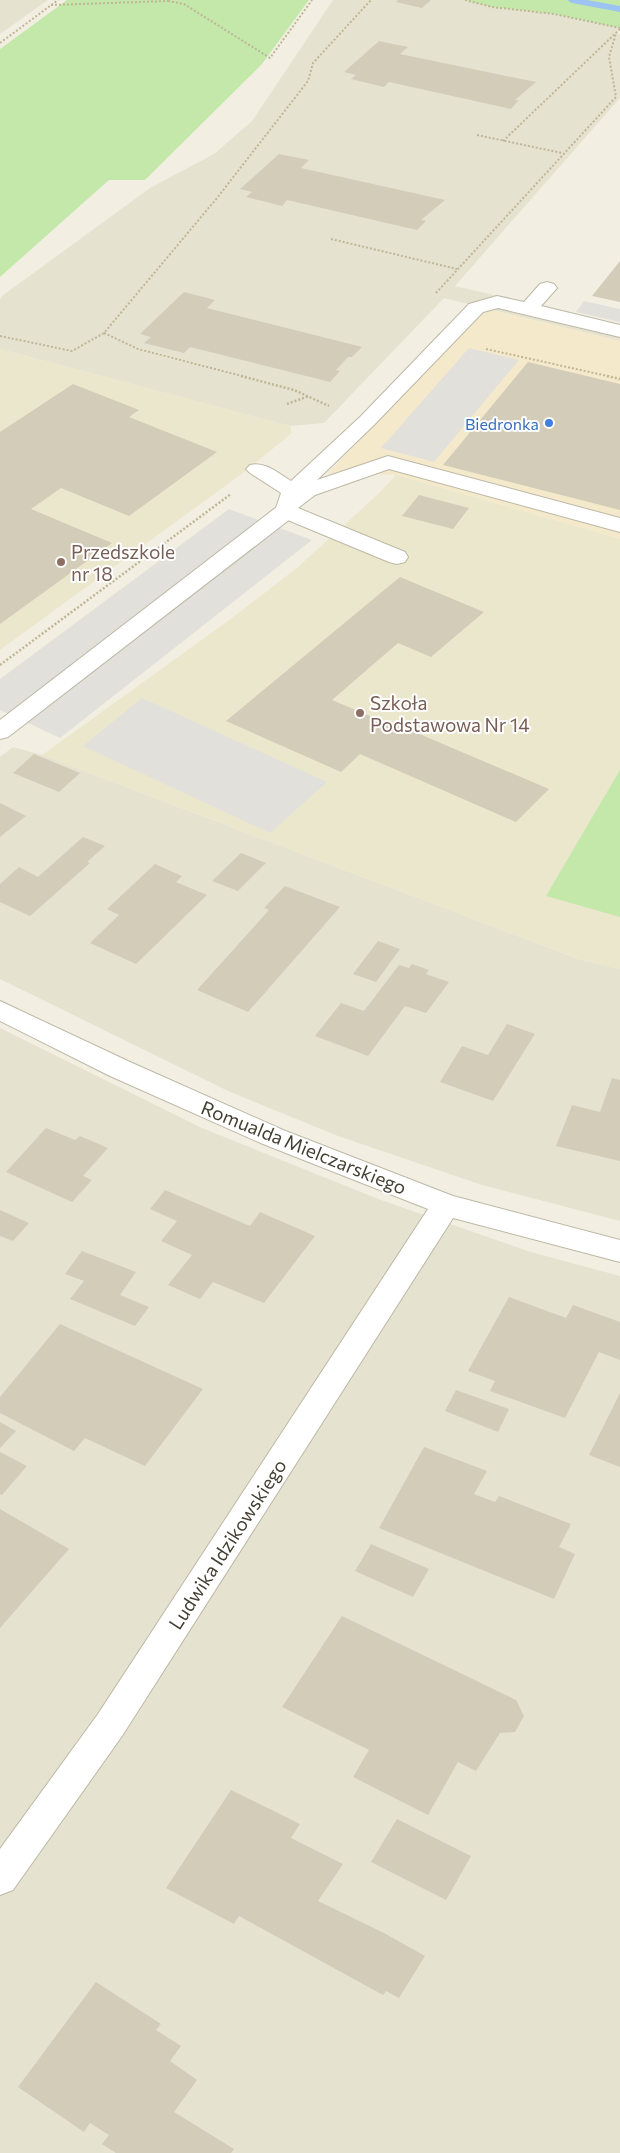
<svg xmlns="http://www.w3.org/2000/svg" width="620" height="2153" viewBox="0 0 620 2153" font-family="Commissioner,sans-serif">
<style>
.residential{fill:#e6e2d0}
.commercial{fill:#f5e9cc}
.education{fill:#ebe7cc}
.green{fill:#c3e8aa}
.parking{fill:#e2e0db}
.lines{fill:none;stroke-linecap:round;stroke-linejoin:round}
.stream{fill:#9cc3f1;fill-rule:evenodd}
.building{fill:#d3ccb8}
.lane-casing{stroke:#bdb8a5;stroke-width:2}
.street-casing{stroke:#bdb8a5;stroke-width:2}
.path-far1{stroke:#bfb696;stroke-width:2;stroke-dasharray:2 2;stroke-linecap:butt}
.path{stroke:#bfb696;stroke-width:2.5;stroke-dasharray:2 2;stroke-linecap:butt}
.lane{fill:#fff;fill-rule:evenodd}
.street{fill:#fff;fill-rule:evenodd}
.shop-dot{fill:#3f7fe0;stroke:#fff;stroke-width:2}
.education-dot{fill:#8d6e63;stroke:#fff;stroke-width:2}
.labels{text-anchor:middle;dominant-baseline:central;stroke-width:4;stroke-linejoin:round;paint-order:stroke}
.far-shop-label{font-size:16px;fill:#366cbe;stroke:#fff;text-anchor:end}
.education-label{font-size:19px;fill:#785e54;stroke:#fff;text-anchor:start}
.street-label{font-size:19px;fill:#433f33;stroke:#fff}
</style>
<rect width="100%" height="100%" fill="#f2efe2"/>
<g class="residential">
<polygon points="0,0 48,0 0,34"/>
<polygon points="333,0 465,0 492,7 554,14 620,28 616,33 620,34 620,98 455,286 620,324 620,341 444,298 324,423 290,426 0,349 0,299 2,296 150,188 214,154 252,121"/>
<polygon points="13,747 42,755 578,959 620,969 620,1221 482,1185 338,1136 228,1091 0,979 0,757"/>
<polygon points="0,1028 202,1128 381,1200 531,1252 620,1276 620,2153 0,2153"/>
</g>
<polygon class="commercial" points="484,308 620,341 620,539 396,475 328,473"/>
<g class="education">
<polygon points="0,349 290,426 292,433 243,473 0,650"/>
<polygon points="396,475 620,539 620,969 578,959 42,755 232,618 298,567 377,495"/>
</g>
<g class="green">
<polygon points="67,0 309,0 262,64 145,180 109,180 0,277 0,49"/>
<polygon points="465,0 620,0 620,28 554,14 492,7"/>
<polygon points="620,770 620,917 546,896"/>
</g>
<g class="parking">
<polygon points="584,301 620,309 620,322 576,312"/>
<polygon points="469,348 519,360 434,462 381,448"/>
<polygon points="229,509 312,540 60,738 0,710 0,679"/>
<polygon points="142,698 327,782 270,833 83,746"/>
</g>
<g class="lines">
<polygon class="stream" points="567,0 587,0 620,6 620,12 572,3"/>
</g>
<g class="building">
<polygon points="398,0 431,0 422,8 396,2"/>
<polygon points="379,41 408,47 400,54 536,82 515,100 519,100 511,109 389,82 384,87 351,79 356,75 344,72"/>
<polygon points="279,154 309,160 301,168 445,200 421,220 426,221 417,230 287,200 282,206 246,197 252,192 240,189"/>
<polygon points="620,261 620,302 592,296"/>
<polygon points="184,292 215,300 207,308 362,347 352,357 348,357 336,370 340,371 330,382 190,347 184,353 144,343 151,337 140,334"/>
<polygon points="528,362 620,384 620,510 443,465"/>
<polygon points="73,384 139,410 129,417 217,452 129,516 61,488 31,509 112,543 0,624 0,432"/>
<polygon points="419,495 469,508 453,529 402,516"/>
<polygon points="400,577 484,612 431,657 398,643 332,700 389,724 391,722 549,789 516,822 360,754 341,772 226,721"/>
<polygon points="34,754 41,757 80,773 59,792 13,773"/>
<polygon points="0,803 26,816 0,837"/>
<polygon points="83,837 105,846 87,862 90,863 30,916 0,902 0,884 19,867 38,877"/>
<polygon points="241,853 266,863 238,891 212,881"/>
<polygon points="155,864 182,876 176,882 207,895 136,964 90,943 119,915 107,909"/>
<polygon points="285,886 340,907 248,1012 197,990 269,910 264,908"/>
<polygon points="378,941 400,949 376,982 353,974"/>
<polygon points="412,964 429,970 426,974 449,982 426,1013 405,1006 368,1056 315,1036 341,1003 364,1011 399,965 409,968"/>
<polygon points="507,1024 535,1034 493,1101 440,1082 462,1046 488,1055"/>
<polygon points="612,1078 620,1080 620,1161 556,1146 572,1105 600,1112"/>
<polygon points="46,1128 75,1140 80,1136 108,1148 83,1176 92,1180 72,1202 6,1172"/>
<polygon points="165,1190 250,1226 260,1212 315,1236 264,1303 213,1282 200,1299 168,1285 192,1255 161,1241 177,1221 150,1209"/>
<polygon points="0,1210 29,1223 13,1241 0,1236"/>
<polygon points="82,1251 136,1272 120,1295 149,1307 135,1326 70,1299 84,1281 65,1274"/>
<polygon points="509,1297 566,1318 573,1305 620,1322 620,1360 599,1352 565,1418 490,1391 495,1381 468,1371"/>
<polygon points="60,1324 203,1389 145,1466 85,1438 74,1451 0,1413 0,1397"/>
<polygon points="456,1390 509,1409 498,1432 445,1411"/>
<polygon points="620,1393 620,1467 589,1455"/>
<polygon points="0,1422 16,1431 0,1448"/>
<polygon points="424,1447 487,1471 474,1494 495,1502 499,1496 571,1524 559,1547 575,1554 554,1599 379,1528"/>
<polygon points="0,1452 27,1466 2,1495 0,1494"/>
<polygon points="0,1509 69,1549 0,1628"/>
<polygon points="371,1544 429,1569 413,1597 355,1571"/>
<polygon points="342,1616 516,1700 524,1716 515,1732 500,1733 476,1771 458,1762 428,1815 353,1777 369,1750 282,1707"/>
<polygon points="231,1790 300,1824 291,1838 343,1864 318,1901 384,1933 425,1956 399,1998 386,1991 383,1995 239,1916 234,1924 166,1888"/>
<polygon points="397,1819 471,1856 446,1900 371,1862"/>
<polygon points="96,1982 161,2024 156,2030 181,2046 170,2061 197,2080 174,2112 234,2149 231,2153 116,2153 102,2144 109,2135 90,2123 84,2132 18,2087"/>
</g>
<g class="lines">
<defs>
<path id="lane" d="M 547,282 L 554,284 L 557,288 L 541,306 L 620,325 L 620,337 L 498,308 L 483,312 L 374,425 L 317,480 L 388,456 L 620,518 L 620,532 L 389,469 L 315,495 L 298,508 L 405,552 L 408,557 L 405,562 L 397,564 L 389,562 L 278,516 L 275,511 L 281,493 L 250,473 L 246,469 L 250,465 C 265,461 278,473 291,481 L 360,417 L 469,304 L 497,296 L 524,302 L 540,284 Z"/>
<g id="street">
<polygon points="286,505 294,506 297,511 294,516 8,737 0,739 0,720 278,506"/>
<polygon points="0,1001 130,1062 283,1130 453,1196 620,1240 620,1262 453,1218 122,1736 13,1890 0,1895 0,1849 98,1714 428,1209 263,1144 110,1076 0,1021"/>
</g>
</defs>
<use href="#lane" class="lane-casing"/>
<use href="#street" class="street-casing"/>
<g class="path-far1">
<polyline points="465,0 492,7 554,14 620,28"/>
<polyline points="168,1 184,4 270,58 312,0"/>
<polyline points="51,5 168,1"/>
<polyline points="0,43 58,0"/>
<polyline points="477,135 562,153"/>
<polyline points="503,141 620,29"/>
<polyline points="331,239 457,269"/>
<polyline points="436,293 616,97 609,57 616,33"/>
<polyline points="104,333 138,349 246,377"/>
<polyline points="0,336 72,351 104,333 217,198 308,81 313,63 371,0"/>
<polyline points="486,349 612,377"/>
</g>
<g class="path">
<polyline points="241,376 294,390 329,406"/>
<polyline points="607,376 620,379"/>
<polyline points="287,404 309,396"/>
<polyline points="0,665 231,494"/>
</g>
<use href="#lane" class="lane"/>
<use href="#street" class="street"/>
</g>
<circle class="shop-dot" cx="549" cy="423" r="5"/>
<g class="education-dot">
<circle cx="61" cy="562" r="5"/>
<circle cx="360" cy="713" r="5"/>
</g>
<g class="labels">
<g class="far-shop-label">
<text x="539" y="423">Biedronka</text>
</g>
<g class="education-label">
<text x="71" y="551">Przedszkole<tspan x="71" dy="22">nr 18</tspan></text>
<text x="370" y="702">Szkoła<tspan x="370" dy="22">Podstawowa Nr 14</tspan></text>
</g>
<g class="street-label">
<text transform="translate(304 1147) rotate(22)">Romualda Mielczarskiego</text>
<text transform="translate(227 1544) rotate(-57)">Ludwika Idzikowskiego</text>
</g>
</g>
</svg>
